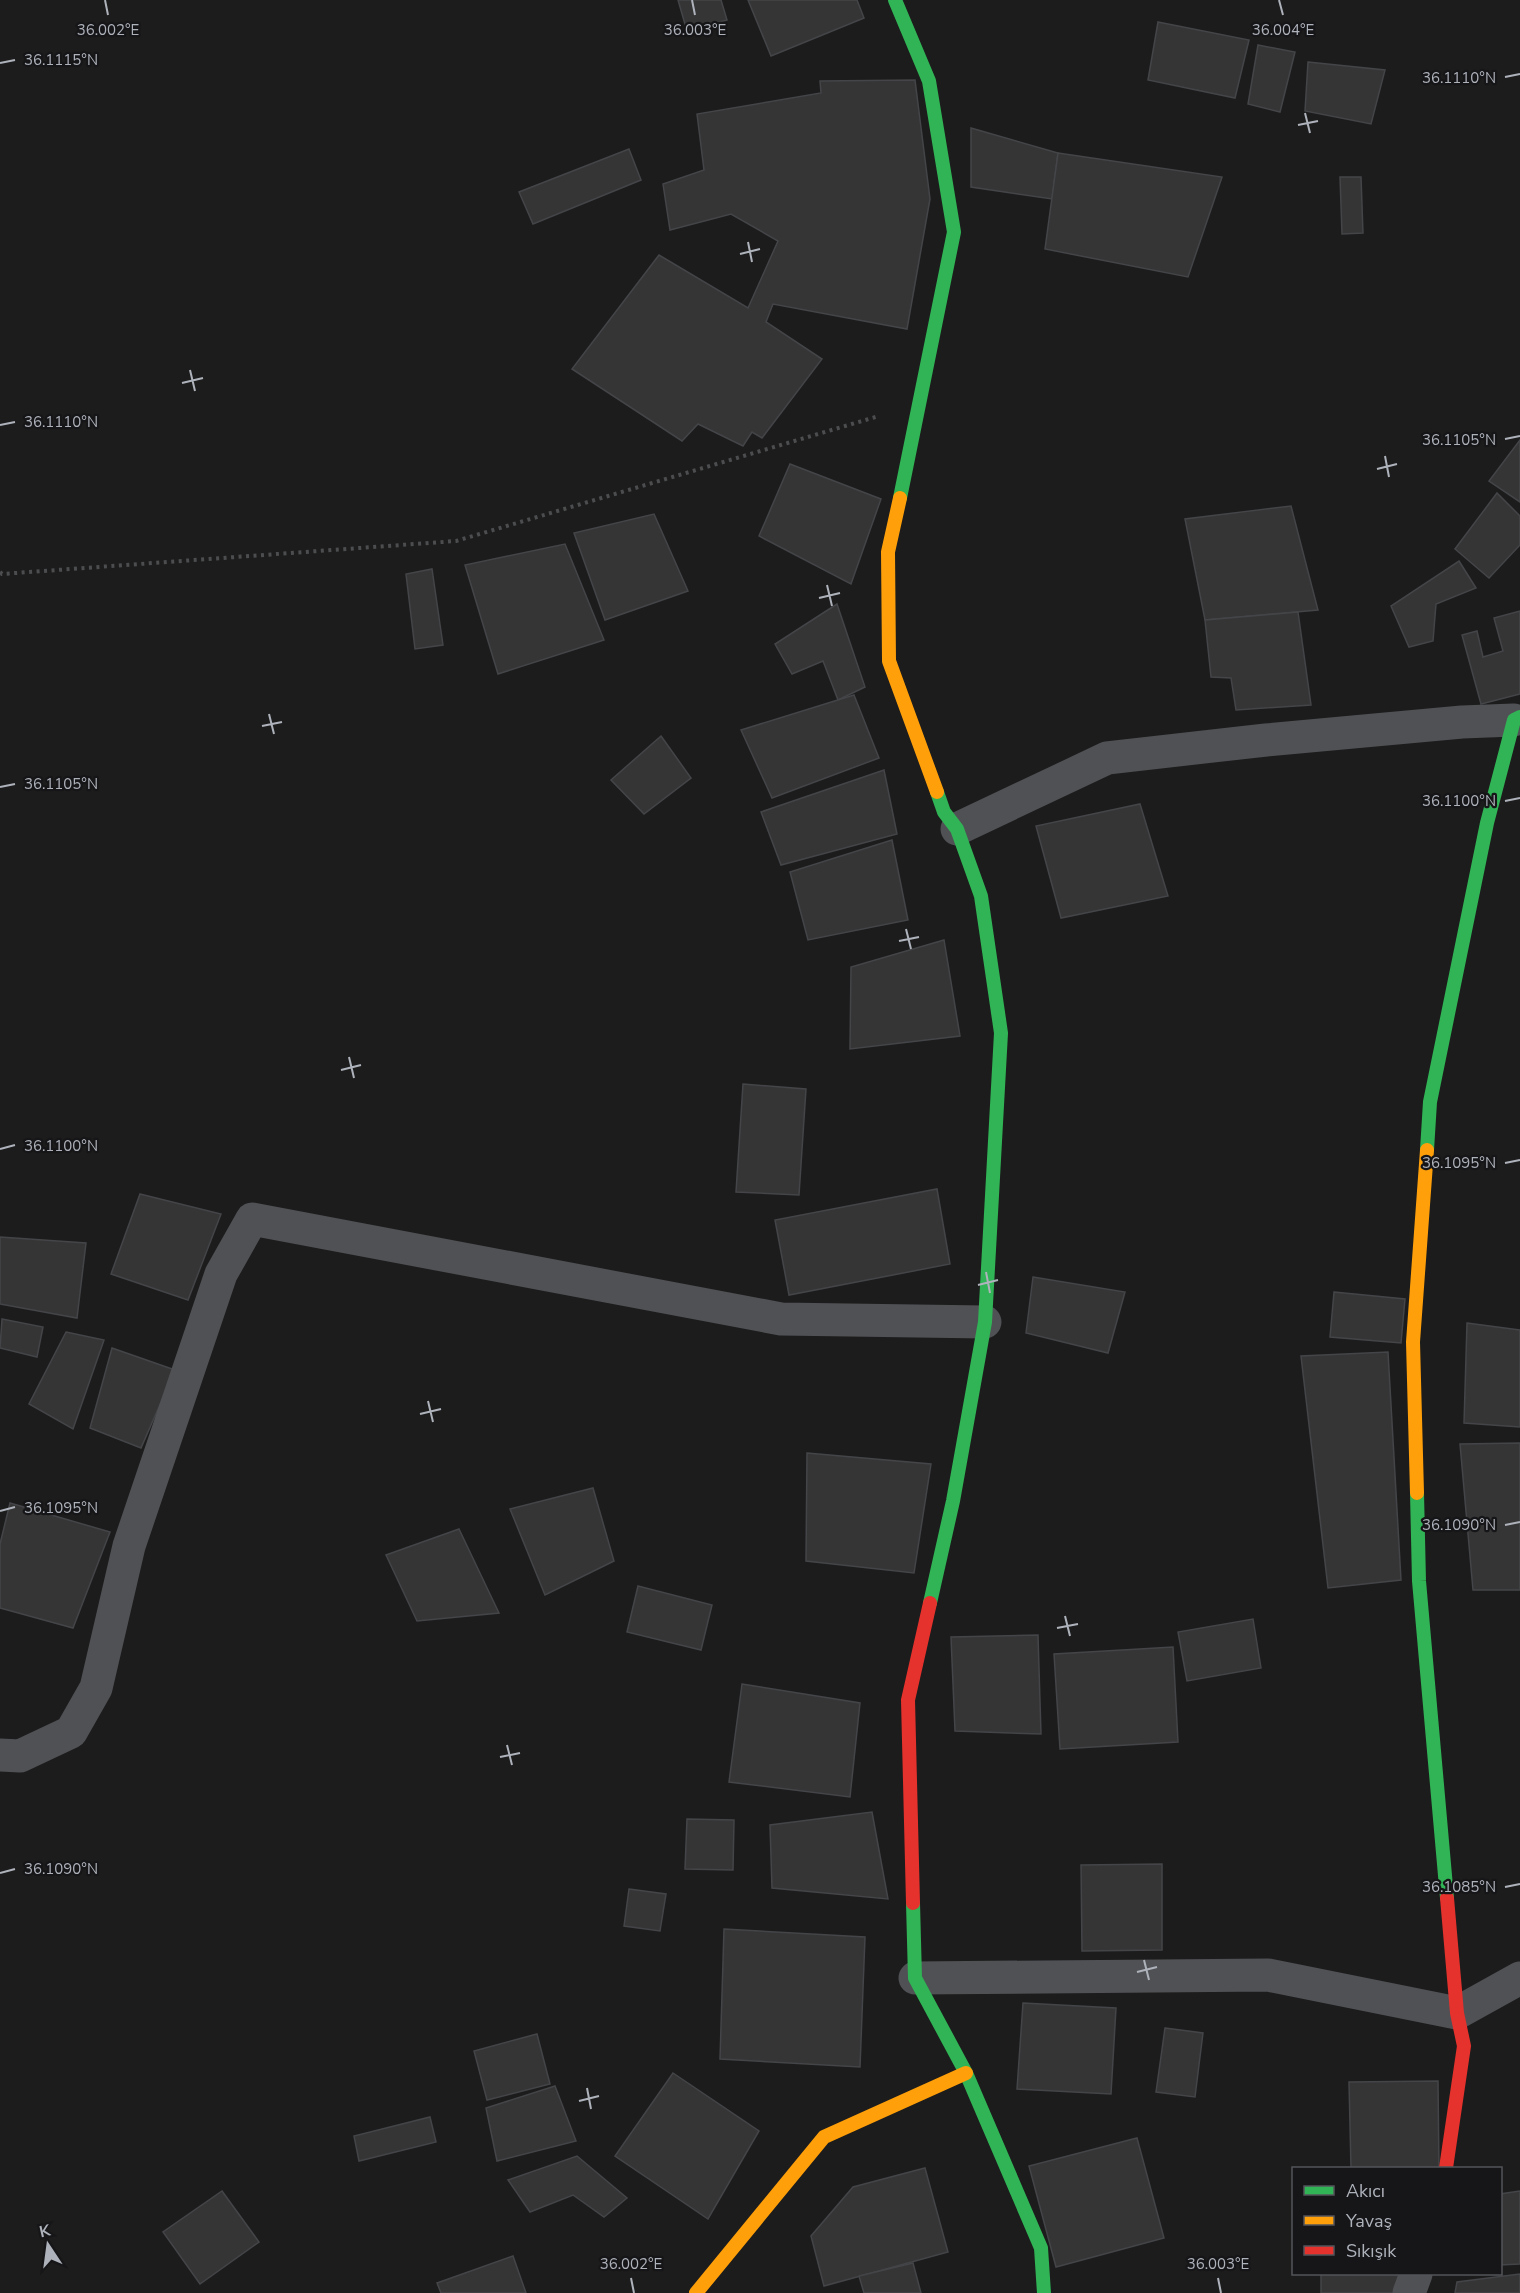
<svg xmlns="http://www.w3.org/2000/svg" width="1520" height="2293" viewBox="0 0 1520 2293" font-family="'Nunito Sans',sans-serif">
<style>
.building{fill:#353536;stroke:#444548;stroke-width:1.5}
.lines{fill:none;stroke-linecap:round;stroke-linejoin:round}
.path{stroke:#4c4d4f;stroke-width:4;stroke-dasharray:3 4.5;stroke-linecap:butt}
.street{stroke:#505155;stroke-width:33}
.fast{stroke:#30b455;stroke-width:14}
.slow{stroke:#ff9f0a;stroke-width:14}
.jam{stroke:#e5322d;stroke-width:14}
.ticks{fill:none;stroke:#aeb2bb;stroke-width:2}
.ticks-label{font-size:15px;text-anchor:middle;fill:#aeb2bb;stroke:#161618;stroke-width:4.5;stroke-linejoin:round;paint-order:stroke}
</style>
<rect width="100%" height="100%" fill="#1c1c1c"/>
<g class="building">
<polygon points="678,0 721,0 727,20 687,31"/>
<polygon points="748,0 857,0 864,18 771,56"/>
<polygon points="1158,22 1249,40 1235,98 1148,80"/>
<polygon points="1258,45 1295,52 1280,112 1248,104"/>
<polygon points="1308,62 1385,70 1371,124 1305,111"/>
<polygon points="915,80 930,199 907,329 773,304 766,322 822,359 762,438 752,432 743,446 698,424 682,441 572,369 659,255 748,308 778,241 731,214 670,230 663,184 704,170 697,114 821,93 820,81"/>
<polygon points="971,128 1058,153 1052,199 971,187"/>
<polygon points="629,149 641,180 533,224 519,192"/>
<polygon points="1058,153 1222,177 1188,277 1045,249"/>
<polygon points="1340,177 1361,177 1363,233 1342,234"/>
<polygon points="1520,440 1520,502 1489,481"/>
<polygon points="790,464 881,499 851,584 759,536"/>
<polygon points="1497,493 1520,516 1520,545 1489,578 1455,549"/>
<polygon points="1291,506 1318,610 1205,620 1185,519"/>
<polygon points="654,514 688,591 605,620 574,533"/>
<polygon points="565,544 604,640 498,674 465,565"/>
<polygon points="1459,561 1476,588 1436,604 1433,641 1409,647 1391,606"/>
<polygon points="432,569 443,645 415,649 406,574"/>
<polygon points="837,604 865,687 838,700 823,661 792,674 775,644"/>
<polygon points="1520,611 1520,694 1481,704 1462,635 1477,631 1483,657 1503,651 1494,618"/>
<polygon points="1298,612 1311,705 1236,710 1231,678 1211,677 1205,620"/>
<polygon points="854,695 879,758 772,798 741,730"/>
<polygon points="661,736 691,778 644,814 611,780"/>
<polygon points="884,770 897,834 781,865 761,812"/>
<polygon points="1140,804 1168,896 1061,918 1036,826"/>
<polygon points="892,840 908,920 808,940 790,872"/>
<polygon points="944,940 960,1036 850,1049 851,967"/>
<polygon points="743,1084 806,1089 799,1195 736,1192"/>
<polygon points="937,1189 950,1264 789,1295 775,1220"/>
<polygon points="140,1194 221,1214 188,1300 111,1274"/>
<polygon points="0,1237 86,1243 77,1318 0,1304"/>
<polygon points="1033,1277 1125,1292 1108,1353 1026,1333"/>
<polygon points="1334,1292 1405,1299 1401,1343 1330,1337"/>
<polygon points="2,1319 43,1327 37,1357 0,1348"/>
<polygon points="1467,1323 1520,1330 1520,1427 1464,1423"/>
<polygon points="66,1332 104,1340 73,1429 29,1404"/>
<polygon points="112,1348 175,1370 141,1448 90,1428"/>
<polygon points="1388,1352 1401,1580 1328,1588 1301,1356"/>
<polygon points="1520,1443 1520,1590 1473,1590 1460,1444"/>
<polygon points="807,1453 931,1464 914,1573 806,1561"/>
<polygon points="593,1488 614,1561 545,1595 510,1509"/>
<polygon points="10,1503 110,1532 73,1628 0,1608 0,1544"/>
<polygon points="459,1529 499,1613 417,1621 386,1555"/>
<polygon points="638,1586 712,1605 701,1650 627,1632"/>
<polygon points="1253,1619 1261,1668 1187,1681 1178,1632"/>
<polygon points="1038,1635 1041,1734 955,1731 951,1637"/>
<polygon points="1173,1647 1178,1742 1060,1749 1054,1654"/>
<polygon points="742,1684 860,1703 850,1797 729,1782"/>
<polygon points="872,1812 888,1899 772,1888 770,1825"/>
<polygon points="687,1819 734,1820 733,1870 685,1869"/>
<polygon points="1162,1864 1162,1950 1082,1951 1081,1865"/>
<polygon points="629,1889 666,1894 660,1931 624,1926"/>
<polygon points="724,1929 865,1937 860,2067 720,2059"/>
<polygon points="1023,2003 1116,2008 1111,2094 1017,2089"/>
<polygon points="1165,2028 1203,2033 1195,2097 1156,2092"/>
<polygon points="537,2034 550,2084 487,2100 474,2051"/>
<polygon points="673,2073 759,2131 708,2219 615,2156"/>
<polygon points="1438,2081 1439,2168 1351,2168 1349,2082"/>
<polygon points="555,2086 576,2141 497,2161 486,2108"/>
<polygon points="430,2117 436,2142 359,2161 354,2136"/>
<polygon points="1137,2138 1164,2238 1056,2267 1029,2166"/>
<polygon points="577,2156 627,2198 604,2217 573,2195 530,2212 508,2180"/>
<polygon points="925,2168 948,2252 824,2286 811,2236 853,2187"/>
<polygon points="222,2191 259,2242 200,2284 163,2232"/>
<polygon points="1520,2191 1520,2264 1500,2265 1500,2194"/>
<polygon points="513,2256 526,2293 441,2293 437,2283"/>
<polygon points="913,2263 921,2293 864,2293 859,2276"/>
<rect x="1321" y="2274" width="84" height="19"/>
<polygon points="1520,2274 1520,2293 1455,2293 1457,2282"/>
</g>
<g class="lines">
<polyline class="path" points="0,572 2,574 456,541 879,416"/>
<g class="street">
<polyline points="957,829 1107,758 1266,740 1462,722 1514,720"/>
<polyline points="0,1755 20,1756 71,1732 96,1688 129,1546 221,1274 252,1219 781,1319 985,1322"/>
<polyline points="915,1978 1268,1975 1457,2013 1520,1978"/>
<polyline points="1409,2293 1416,2274"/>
</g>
<g class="fast">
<polyline points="895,0 929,81 954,232 900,498"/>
<polyline points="1427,1150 1430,1102 1487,823 1514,720 1520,717"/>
<polyline points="1417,1493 1419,1581 1447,1898"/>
<polyline points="930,1603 953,1501 985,1322 1001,1033 981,896 957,829 944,812 937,792"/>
<polyline points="913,1903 915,1978 966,2073 1041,2248 1044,2293"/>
</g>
<g class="slow">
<polyline points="900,498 888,552 889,661 937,792"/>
<polyline points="1417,1493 1413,1342 1427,1150"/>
<polyline points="696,2293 824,2137 966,2073"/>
</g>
<g class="jam">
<polyline points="913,1903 908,1700 930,1603"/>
<polyline points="1446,2168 1464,2046 1457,2013 1447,1898"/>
</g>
</g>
<path class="ticks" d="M 105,0 L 108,15M 692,0 L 695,15M 1279,0 L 1283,15M 0,63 L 15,60M 1505,77 L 1520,74M 1305,113 L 1310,133M 1298,125 L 1318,121M 748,242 L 752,262M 740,254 L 760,249M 190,370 L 195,391M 182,383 L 203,378M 0,425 L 15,422M 1505,439 L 1520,436M 1385,456 L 1389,477M 1377,469 L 1397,464M 827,585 L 832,606M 819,598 L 840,593M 269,714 L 274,734M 262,726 L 282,722M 0,787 L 15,784M 1505,801 L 1520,798M 906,929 L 911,949M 899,941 L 919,937M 349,1057 L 354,1078M 341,1070 L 361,1065M 0,1149 L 15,1145M 1505,1163 L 1520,1160M 986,1272 L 990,1293M 978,1285 L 998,1280M 428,1401 L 433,1422M 420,1414 L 441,1409M 0,1511 L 15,1507M 1505,1525 L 1520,1522M 1065,1616 L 1070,1636M 1057,1628 L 1078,1624M 507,1745 L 512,1765M 500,1757 L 520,1753M 0,1873 L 15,1869M 1505,1887 L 1520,1884M 1144,1960 L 1149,1980M 1137,1972 L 1157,1967M 587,2088 L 591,2109M 579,2101 L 599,2096M 631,2278 L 634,2293M 1218,2278 L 1221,2293"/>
<g class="ticks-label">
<text x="108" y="35">36.002°E</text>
<text x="695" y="35">36.003°E</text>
<text x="1283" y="35">36.004°E</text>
<text x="61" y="65">36.1115°N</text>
<text x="1459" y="83">36.1110°N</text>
<text x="61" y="427">36.1110°N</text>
<text x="1459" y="445">36.1105°N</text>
<text x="61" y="789">36.1105°N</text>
<text x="1459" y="806">36.1100°N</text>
<text x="61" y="1151">36.1100°N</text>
<text x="1459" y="1168">36.1095°N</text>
<text x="61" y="1513">36.1095°N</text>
<text x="1459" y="1530">36.1090°N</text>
<text x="61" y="1874">36.1090°N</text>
<text x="1459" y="1892">36.1085°N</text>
<text x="631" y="2269">36.002°E</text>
<text x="1218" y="2269">36.003°E</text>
</g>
<rect x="1292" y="2167" width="210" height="108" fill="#161618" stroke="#535459" stroke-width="1.5"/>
<rect x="1304" y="2186" width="30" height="9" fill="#30b455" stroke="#535459" stroke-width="1.5"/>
<text x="1346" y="2197" font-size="18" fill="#aeb2bb">Akıcı</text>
<rect x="1304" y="2216" width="30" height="9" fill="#ff9f0a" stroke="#535459" stroke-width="1.5"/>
<text x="1346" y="2227" font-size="18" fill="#aeb2bb">Yavaş</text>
<rect x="1304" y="2246" width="30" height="9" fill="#e5322d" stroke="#535459" stroke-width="1.5"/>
<text x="1346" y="2257" font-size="18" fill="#aeb2bb">Sıkışık</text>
<g transform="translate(48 2245) rotate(347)" stroke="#161618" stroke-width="4.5" paint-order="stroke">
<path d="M0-4.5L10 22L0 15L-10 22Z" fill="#aeb2bb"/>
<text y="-9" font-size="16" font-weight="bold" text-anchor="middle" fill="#aeb2bb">K</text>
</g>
</svg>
